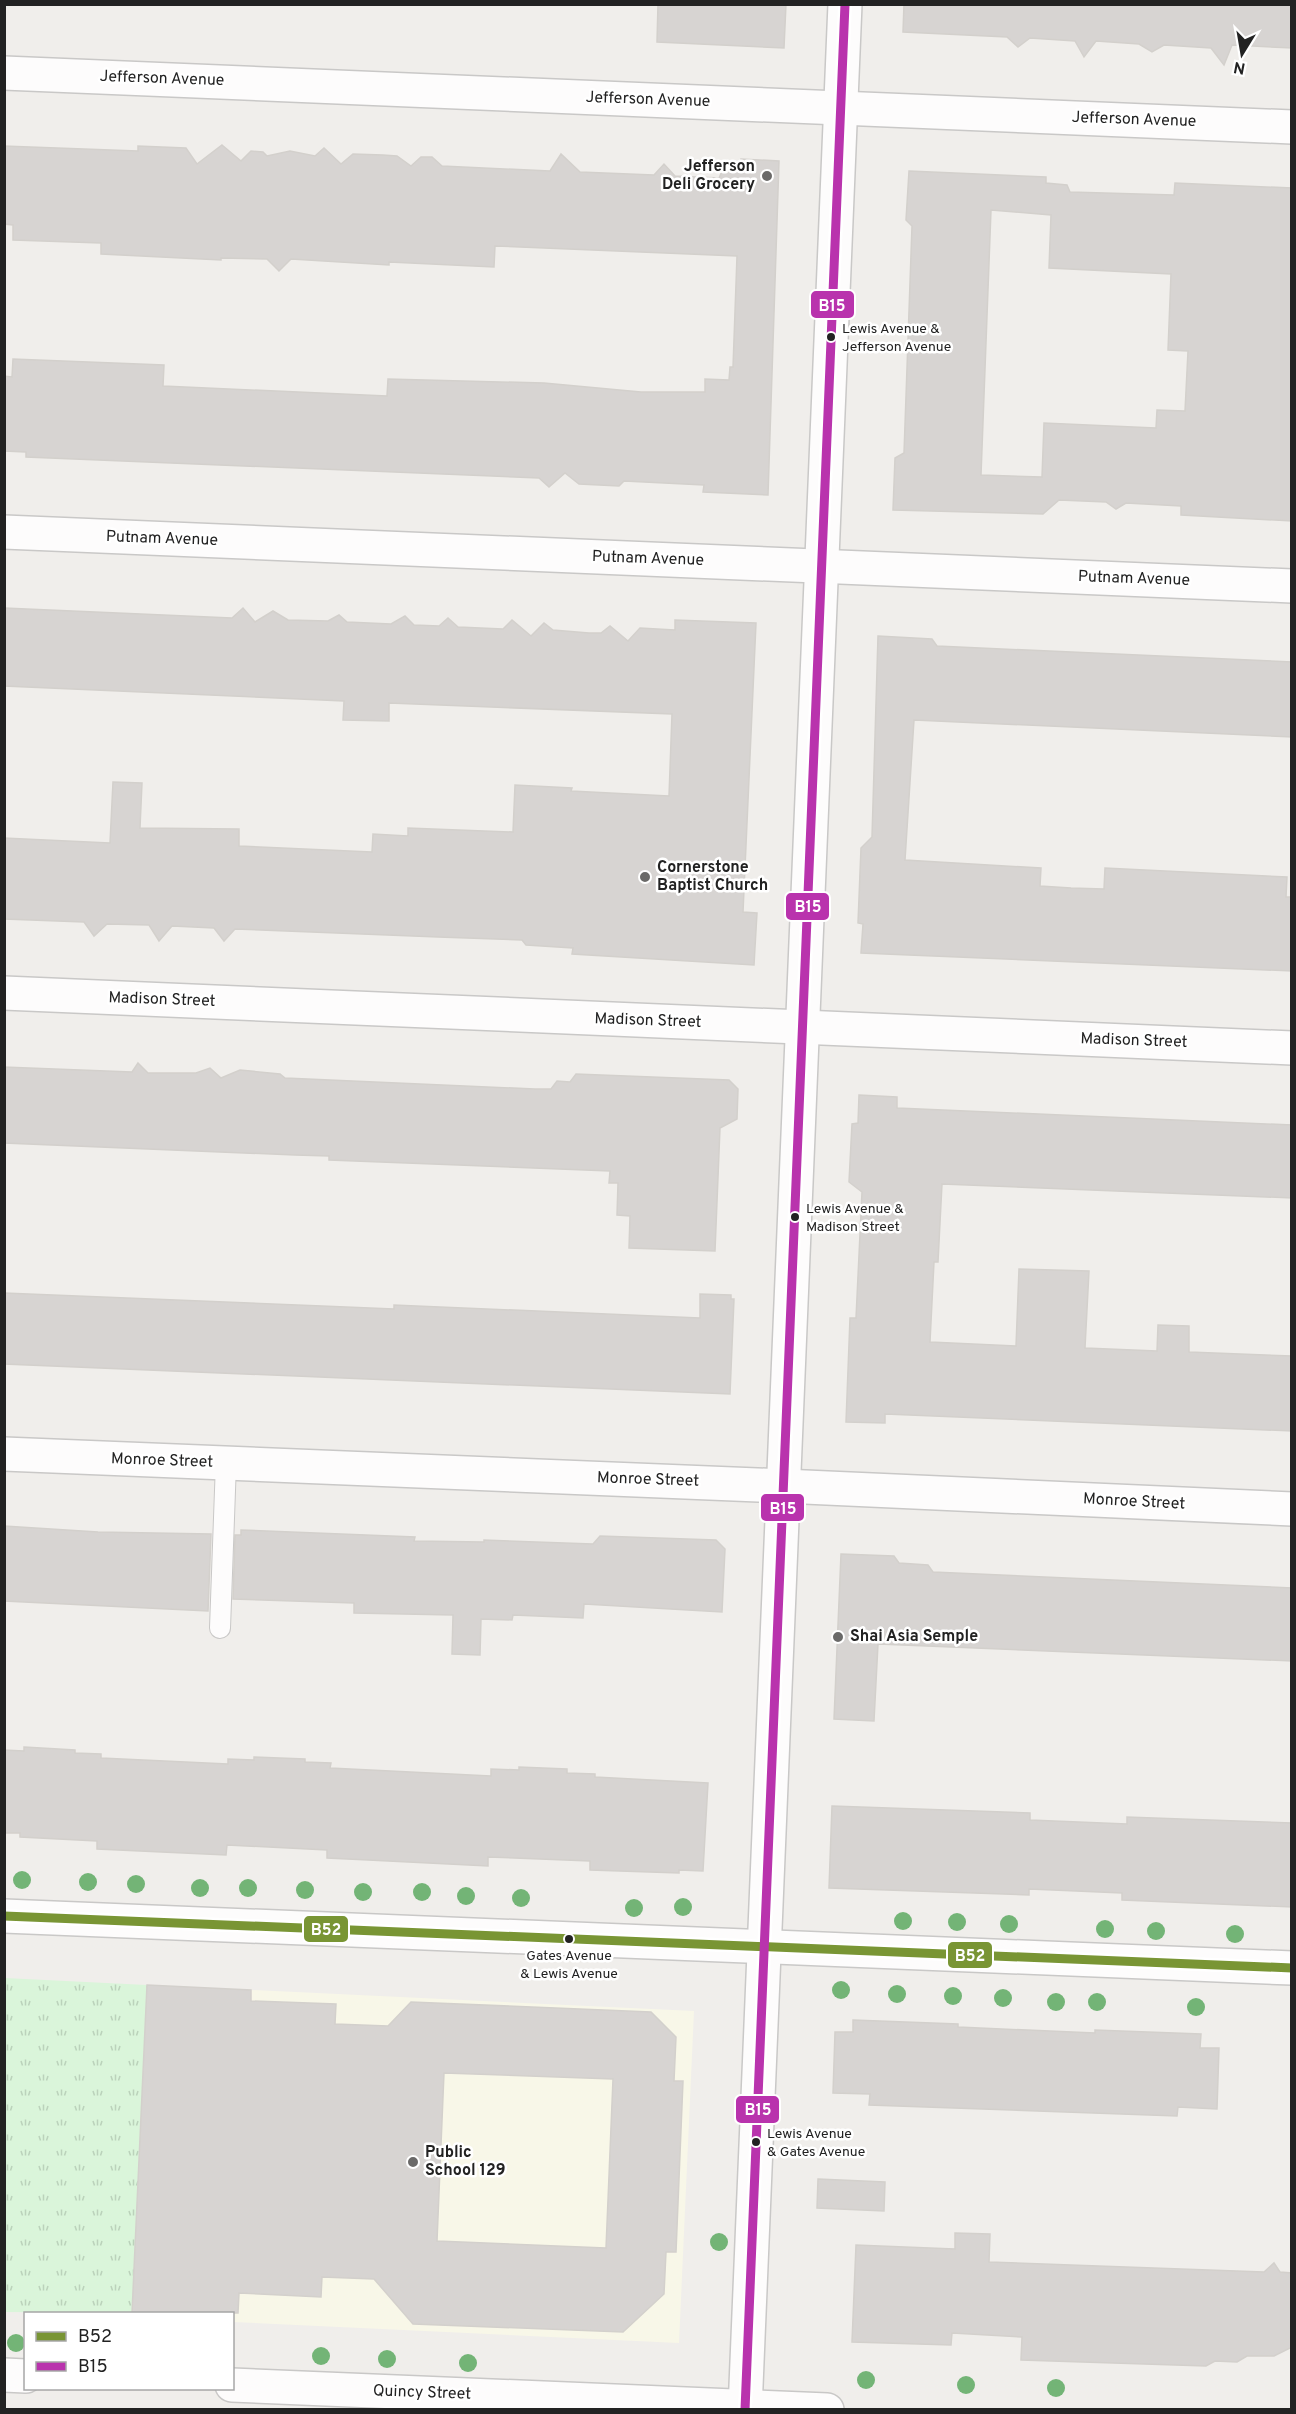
<svg xmlns="http://www.w3.org/2000/svg" width="1296" height="2414" viewBox="0 0 1296 2414" font-family="Overpass,sans-serif">
<style>
.education{fill:#f8f7e8}
.park{fill:url(#park-tufts)}
.building{fill:#d7d4d2;stroke:#d3d0cc;stroke-width:1.5;fill-rule:evenodd}
.lines{fill:none;stroke-linecap:round;stroke-linejoin:round}
.service-casing{stroke:#c9c8c7;stroke-width:22}
.minor-casing{stroke:#c9c8c7;stroke-width:36}
.service{stroke:#fdfcfc;stroke-width:20}
.minor{stroke:#fdfcfc;stroke-width:33}
.bus-1-casing{stroke:#fff;stroke-width:14}
.bus-2-casing{stroke:#fff;stroke-width:14}
.bus-1{stroke:#799534;stroke-width:9}
.bus-2{stroke:#b933ad;stroke-width:9}
.tree{fill:#73b476}
.poi-dot{fill:#6a6968;stroke:#fff;stroke-width:2}
.bus-dot{fill:#222;stroke:#fff;stroke-width:2}
.labels{text-anchor:middle;dominant-baseline:central;stroke-width:5;stroke-linejoin:round;paint-order:stroke}
.bus-label{font-size:14px;fill:#222;stroke:#fff;text-anchor:start}
.street-label{font-size:16px;fill:#222;stroke:#fff}
.poi-label{font-size:16px;font-weight:bold;fill:#222;stroke:#fff;text-anchor:start}
.line-badge{stroke:#fff;stroke-width:2}
.badge-label{font-size:16px;text-anchor:middle;font-weight:bold;fill:#fff}
</style>
<defs>
<pattern id="park-tufts" width="24" height="20" patternUnits="userSpaceOnUse" patternTransform="scale(1.5)"><rect width="24" height="20" fill="#daf5da"/><path d="M3 7l-1-3M5 7V3M7 7l1-3M15 17l-1-3M17 17v-4M19 17l1-3" fill="none" stroke="#bbd2bb"/></pattern>
</defs>
<rect width="100%" height="100%" fill="#f0eeeb"/>
<polygon class="education" points="147,1985 694,2011 679,2343 233,2322 232,2314 132,2314"/>
<polygon class="park" points="5,1978 147,1985 132,2313 5,2312"/>
<g class="building">
<polygon points="658,4 786,4 784,48 657,42"/>
<polygon points="904,4 1292,4 1292,48 1232,45 1224,65 1211,48 1164,45 1152,52 1139,44 1096,41 1084,57 1075,41 1030,38 1018,47 1007,37 903,32"/>
<polygon points="222,145 241,161 251,151 263,152 267,156 290,151 315,156 324,148 341,164 353,154 383,155 397,156 411,166 421,157 432,157 442,166 550,171 561,154 580,172 654,175 664,164 675,176 719,178 724,167 741,167 741,159 779,161 768,495 703,492 704,485 624,481 619,486 579,484 565,473 549,487 539,478 26,457 26,452 4,451 4,376 12,377 13,359 164,365 163,386 387,396 388,379 544,383 641,392 705,392 705,379 729,380 730,367 733,367 737,256 495,246 494,267 389,262 389,265 291,259 279,271 267,259 221,258 221,260 101,254 101,243 13,240 13,225 4,224 4,146 138,151 138,146 186,148 197,164"/>
<path d="M 909,171 L 1046,177 L 1046,183 L 1067,185 L 1070,192 L 1174,195 L 1175,183 L 1292,188 L 1292,521 L 1181,515 L 1181,506 L 1126,503 L 1116,509 L 1106,502 L 1059,500 L 1043,514 L 893,510 L 895,458 L 904,453 L 912,226 L 906,220 ZM 991,210 L 1051,215 L 1049,268 L 1171,274 L 1168,350 L 1188,351 L 1185,411 L 1157,410 L 1156,428 L 1044,423 L 1042,477 L 981,475 Z"/>
<polygon points="4,608 232,618 243,608 255,622 273,611 288,620 328,621 339,615 347,622 391,624 405,616 414,625 439,626 448,618 458,627 503,629 512,620 531,636 544,623 553,630 589,633 601,633 610,626 628,641 640,628 675,630 675,620 756,623 743,912 757,913 754,965 572,954 573,948 526,945 522,940 438,937 235,929 224,941 214,928 172,926 159,941 149,925 107,924 94,936 84,922 4,919 4,838 110,843 113,782 142,783 140,828 239,829 239,846 372,852 373,834 408,836 408,828 513,832 515,785 572,788 571,791 669,796 672,714 389,703 389,721 343,720 344,701 4,686"/>
<polygon points="878,636 932,639 937,646 1292,662 1292,737 914,720 905,860 1041,868 1040,886 1071,888 1104,889 1105,868 1287,877 1286,897 1292,897 1292,971 861,953 863,924 858,923 861,848 872,837"/>
<polygon points="138,1063 148,1073 196,1073 210,1068 221,1078 240,1070 280,1074 285,1078 535,1089 551,1089 557,1081 570,1082 576,1074 729,1080 738,1089 737,1119 720,1128 715,1251 629,1248 630,1216 617,1215 618,1183 609,1183 610,1171 329,1160 329,1156 295,1155 4,1143 4,1067 132,1072"/>
<polygon points="859,1095 897,1097 897,1108 1292,1125 1292,1198 942,1184 938,1262 934,1262 930,1342 1016,1346 1019,1269 1089,1271 1085,1348 1157,1351 1158,1325 1189,1326 1189,1352 1292,1356 1292,1431 885,1414 885,1423 846,1422 850,1318 856,1318 862,1192 849,1182 852,1124 858,1123"/>
<polygon points="4,1293 322,1306 394,1309 394,1305 700,1318 700,1294 731,1295 731,1299 734,1299 730,1394 4,1364"/>
<polygon points="4,1526 98,1532 211,1534 208,1611 4,1601"/>
<polygon points="241,1530 415,1537 414,1541 484,1542 484,1540 593,1544 600,1536 716,1540 725,1549 722,1612 584,1604 583,1618 513,1615 512,1620 481,1619 480,1655 452,1654 453,1615 354,1613 354,1603 233,1599 235,1535 241,1535"/>
<polygon points="841,1554 894,1556 899,1563 928,1565 933,1572 1292,1588 1292,1661 878,1644 874,1721 834,1719"/>
<polygon points="24,1747 75,1750 75,1753 101,1754 101,1758 228,1764 228,1759 254,1760 254,1757 305,1759 305,1762 331,1763 330,1768 491,1776 491,1769 519,1770 519,1767 567,1769 567,1773 595,1774 595,1777 708,1783 703,1871 679,1870 679,1873 590,1870 590,1861 488,1857 488,1866 368,1860 327,1858 327,1850 227,1845 226,1855 97,1849 97,1841 20,1837 20,1833 4,1833 4,1750 24,1751"/>
<polygon points="832,1806 1030,1813 1030,1820 1127,1824 1127,1817 1292,1823 1292,1907 1122,1900 1122,1893 1076,1891 1029,1889 1029,1895 829,1888"/>
<path d="M 147,1985 L 251,1990 L 251,2001 L 336,2004 L 335,2024 L 388,2026 L 411,2002 L 651,2012 L 676,2037 L 674,2081 L 683,2081 L 676,2252 L 666,2252 L 664,2294 L 623,2332 L 413,2324 L 374,2279 L 322,2277 L 321,2297 L 239,2293 L 238,2313 L 132,2313 ZM 444,2073 L 613,2079 L 606,2248 L 437,2241 Z"/>
<polygon points="853,2020 958,2024 958,2027 1095,2033 1095,2030 1201,2034 1200,2048 1219,2048 1217,2109 1178,2107 1177,2116 869,2105 870,2094 833,2093 835,2032 853,2032"/>
<polygon points="818,2179 885,2182 884,2211 817,2208"/>
<polygon points="955,2233 990,2234 989,2262 1264,2272 1274,2263 1280,2272 1292,2273 1292,2347 1274,2356 1247,2356 1237,2362 1215,2361 1206,2366 1021,2360 1022,2337 952,2333 951,2345 852,2342 856,2245 955,2249"/>
</g>
<g class="lines">
<defs>
<polyline id="service" points="220,1628 226,1463"/>
<g id="minor">
<polyline points="4,73 1292,127"/>
<polyline points="4,532 1292,586"/>
<polyline points="4,993 1292,1048"/>
<polyline points="4,1454 783,1486 1292,1509"/>
<polyline points="4,1916 1292,1968"/>
<polyline points="4,2375 26,2376"/>
<polyline points="232,2385 827,2410"/>
<polyline points="745,2410 845,4"/>
</g>
</defs>
<use href="#service" class="service-casing"/>
<use href="#minor" class="minor-casing"/>
<use href="#service" class="service"/>
<use href="#minor" class="minor"/>
<defs>
<polyline id="bus-1" points="4,1916 1292,1968"/>
<polyline id="bus-2" points="745,2410 845,4"/>
</defs>
<use href="#bus-1" class="bus-1-casing"/>
<use href="#bus-2" class="bus-2-casing"/>
<use href="#bus-1" class="bus-1"/>
<use href="#bus-2" class="bus-2"/>
</g>
<g class="tree">
<circle cx="22" cy="1880" r="9"/>
<circle cx="88" cy="1882" r="9"/>
<circle cx="136" cy="1884" r="9"/>
<circle cx="200" cy="1888" r="9"/>
<circle cx="248" cy="1888" r="9"/>
<circle cx="305" cy="1890" r="9"/>
<circle cx="363" cy="1892" r="9"/>
<circle cx="422" cy="1892" r="9"/>
<circle cx="466" cy="1896" r="9"/>
<circle cx="521" cy="1898" r="9"/>
<circle cx="683" cy="1907" r="9"/>
<circle cx="634" cy="1908" r="9"/>
<circle cx="903" cy="1921" r="9"/>
<circle cx="957" cy="1922" r="9"/>
<circle cx="1009" cy="1924" r="9"/>
<circle cx="1105" cy="1929" r="9"/>
<circle cx="1156" cy="1931" r="9"/>
<circle cx="1235" cy="1934" r="9"/>
<circle cx="841" cy="1990" r="9"/>
<circle cx="897" cy="1994" r="9"/>
<circle cx="953" cy="1996" r="9"/>
<circle cx="1003" cy="1998" r="9"/>
<circle cx="1056" cy="2002" r="9"/>
<circle cx="1097" cy="2002" r="9"/>
<circle cx="1196" cy="2007" r="9"/>
<circle cx="719" cy="2242" r="9"/>
<circle cx="16" cy="2343" r="9"/>
<circle cx="321" cy="2356" r="9"/>
<circle cx="387" cy="2359" r="9"/>
<circle cx="468" cy="2363" r="9"/>
<circle cx="866" cy="2380" r="9"/>
<circle cx="966" cy="2385" r="9"/>
<circle cx="1056" cy="2388" r="9"/>
</g>
<g class="poi-dot">
<circle cx="767" cy="176" r="6"/>
<circle cx="645" cy="877" r="6"/>
<circle cx="838" cy="1637" r="6"/>
<circle cx="413" cy="2162" r="6"/>
</g>
<g class="bus-dot">
<circle cx="831" cy="337" r="5"/>
<circle cx="795" cy="1217" r="5"/>
<circle cx="569" cy="1939" r="5"/>
<circle cx="756" cy="2142" r="5"/>
</g>
<g class="labels">
<g class="bus-label">
<text x="842" y="329">Lewis Avenue &amp;<tspan x="842" dy="18">Jefferson Avenue</tspan></text>
<text x="806" y="1209">Lewis Avenue &amp;<tspan x="806" dy="18">Madison Street</tspan></text>
<text x="569" y="1956" text-anchor="middle">Gates Avenue<tspan x="569" dy="18">&amp; Lewis Avenue</tspan></text>
<text x="767" y="2134">Lewis Avenue<tspan x="767" dy="18">&amp; Gates Avenue</tspan></text>
</g>
<g class="street-label">
<text transform="translate(162 79) rotate(2)">Jefferson Avenue</text>
<text transform="translate(648 100) rotate(2)">Jefferson Avenue</text>
<text transform="translate(1134 120) rotate(2)">Jefferson Avenue</text>
<text transform="translate(162 539) rotate(2)">Putnam Avenue</text>
<text transform="translate(648 559) rotate(2)">Putnam Avenue</text>
<text transform="translate(1134 579) rotate(2)">Putnam Avenue</text>
<text transform="translate(162 1000) rotate(2)">Madison Street</text>
<text transform="translate(648 1021) rotate(2)">Madison Street</text>
<text transform="translate(1134 1041) rotate(2)">Madison Street</text>
<text transform="translate(162 1461) rotate(2)">Monroe Street</text>
<text transform="translate(648 1480) rotate(2)">Monroe Street</text>
<text transform="translate(1134 1502) rotate(3)">Monroe Street</text>
<text transform="translate(422 2393) rotate(2)">Quincy Street</text>
</g>
<g class="poi-label">
<text x="755" y="167" text-anchor="end">Jefferson<tspan x="755" dy="18">Deli Grocery</tspan></text>
<text x="657" y="868">Cornerstone<tspan x="657" dy="18">Baptist Church</tspan></text>
<text x="850" y="1637">Shai Asia Semple</text>
<text x="425" y="2153">Public<tspan x="425" dy="18">School 129</tspan></text>
</g>
</g>
<g class="line-badge">
<rect x="810" y="290" width="45" height="29" rx="6" fill="#b933ad"/>
<rect x="785" y="892" width="45" height="29" rx="6" fill="#b933ad"/>
<rect x="760" y="1493" width="45" height="29" rx="6" fill="#b933ad"/>
<rect x="303" y="1915" width="46" height="28" rx="6" fill="#799534"/>
<rect x="947" y="1941" width="46" height="28" rx="6" fill="#799534"/>
<rect x="735" y="2095" width="45" height="29" rx="6" fill="#b933ad"/>
</g>
<g class="badge-label">
<text x="832" y="311">B15</text>
<text x="808" y="912">B15</text>
<text x="783" y="1514">B15</text>
<text x="326" y="1935">B52</text>
<text x="970" y="1961">B52</text>
<text x="758" y="2115">B15</text>
</g>
<rect width="1296" height="2414" fill="none" stroke="#222222" stroke-width="12"/>
<rect x="24" y="2312" width="210" height="78" fill="#ffffff" stroke="#a7a7a7" stroke-width="1.5"/>
<rect x="36" y="2332" width="30" height="9" fill="#799534" stroke="#a7a7a7" stroke-width="1.5"/>
<text x="78" y="2342" font-size="18" fill="#222222">B52</text>
<rect x="36" y="2362" width="30" height="9" fill="#b933ad" stroke="#a7a7a7" stroke-width="1.5"/>
<text x="78" y="2372" font-size="18" fill="#222222">B15</text>
<g transform="translate(1242 54) rotate(191)" stroke="#ffffff" stroke-width="4.5" paint-order="stroke">
<path d="M0-4.5L10 22L0 15L-10 22Z" fill="#222222"/>
<text y="-9" font-size="16" font-weight="bold" text-anchor="middle" fill="#222222">N</text>
</g>
</svg>
